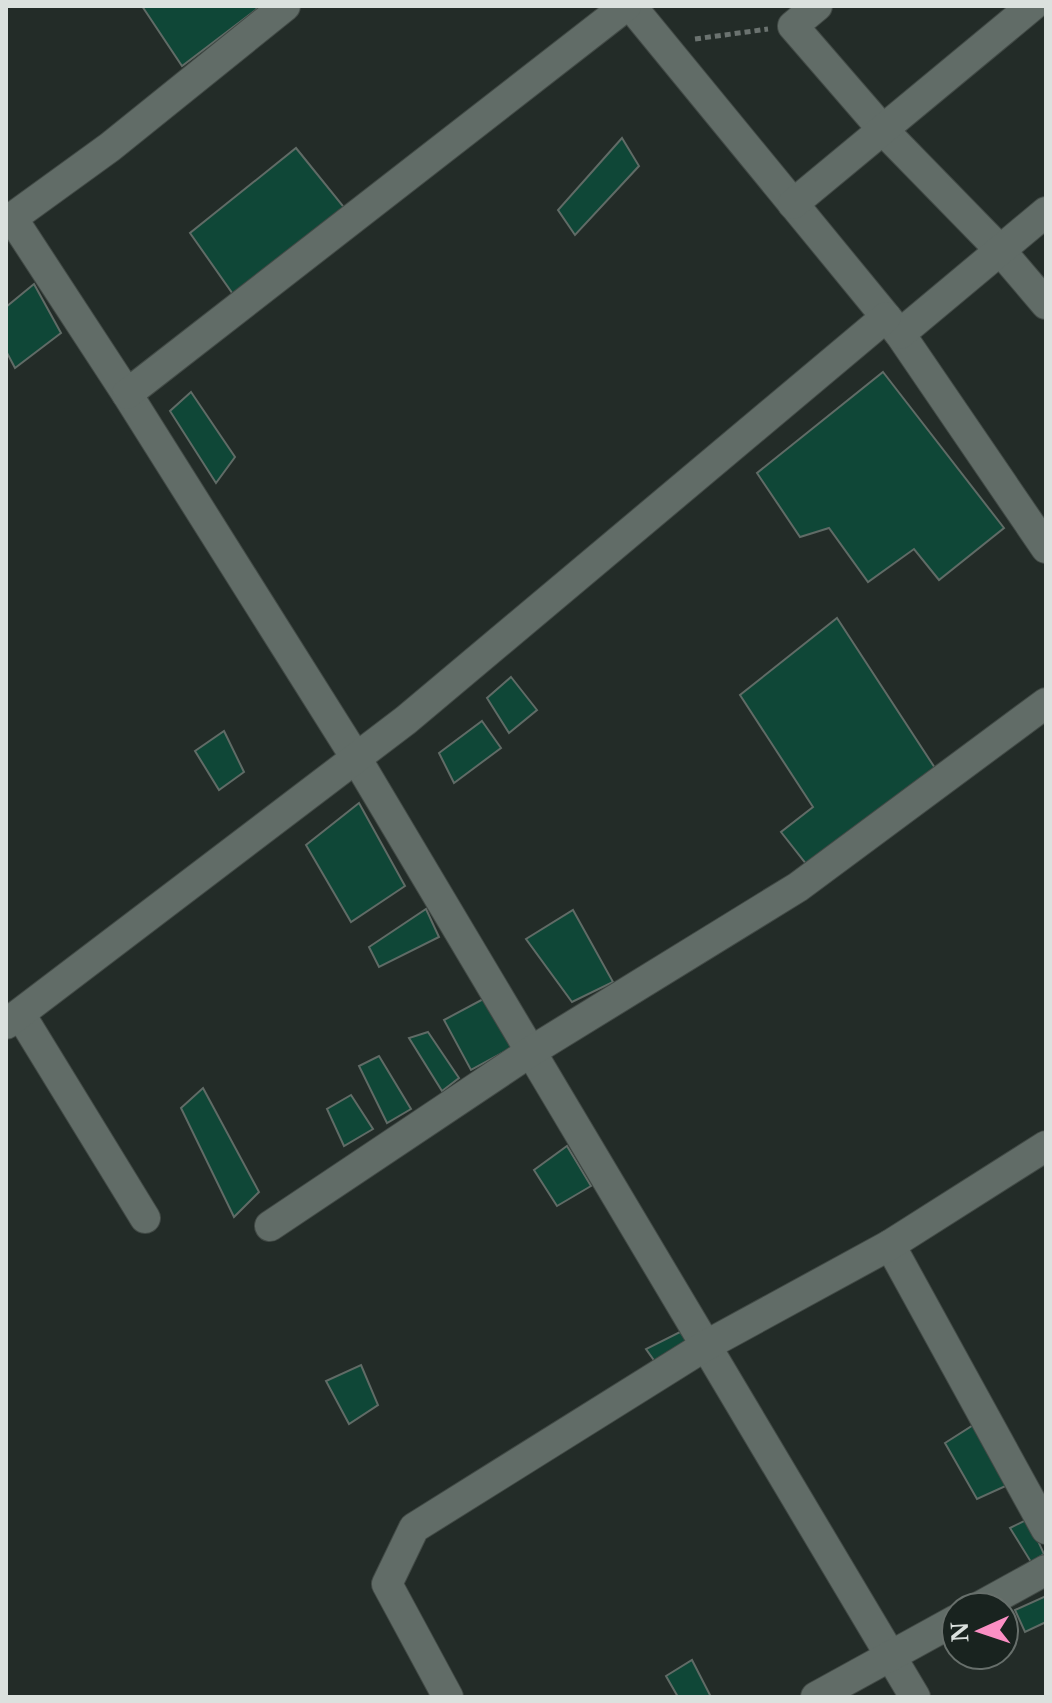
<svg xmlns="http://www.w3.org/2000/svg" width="1052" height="1703" viewBox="0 0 1052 1703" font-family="'Libre Baskerville',serif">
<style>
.building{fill:#0f4737;stroke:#606b66;stroke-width:2}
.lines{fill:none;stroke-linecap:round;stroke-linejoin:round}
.minor-casing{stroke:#424a46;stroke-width:32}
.path{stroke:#6b7370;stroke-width:5;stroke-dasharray:6 4;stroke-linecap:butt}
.minor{stroke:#616c67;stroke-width:30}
</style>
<rect width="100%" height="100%" fill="#232c28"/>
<g class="building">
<polygon points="142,6 255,6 257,9 182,66"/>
<polygon points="622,138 639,166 575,235 558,210"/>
<polygon points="296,148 347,211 235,297 190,233"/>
<polygon points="34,284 61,333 15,368 6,351 6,307"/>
<polygon points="883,372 1004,528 939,580 914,549 868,582 829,528 800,537 757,473"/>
<polygon points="191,392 235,457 216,483 170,411"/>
<polygon points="837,618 935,768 807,865 781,832 813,807 740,695"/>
<polygon points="511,677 537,710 509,733 487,698"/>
<polygon points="482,721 501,748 454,783 439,753"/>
<polygon points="224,731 244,772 219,790 195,751"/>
<polygon points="359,803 405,886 351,922 306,845"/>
<polygon points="426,909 439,937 379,967 369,947"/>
<polygon points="573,910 613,982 572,1002 526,939"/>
<polygon points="489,996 511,1048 471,1070 444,1020"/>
<polygon points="428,1032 459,1078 442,1091 409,1038"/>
<polygon points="379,1056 411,1109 387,1123 359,1066"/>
<polygon points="203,1088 259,1192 234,1217 181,1108"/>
<polygon points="351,1095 373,1129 344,1146 327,1109"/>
<polygon points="567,1146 591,1186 557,1206 534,1170"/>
<polygon points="680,1332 692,1347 658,1366 646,1349"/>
<polygon points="361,1365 378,1405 349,1424 326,1381"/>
<polygon points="975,1424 1010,1484 977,1499 945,1443"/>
<polygon points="1028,1519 1044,1554 1031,1562 1010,1528"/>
<polygon points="1046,1596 1046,1622 1025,1632 1015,1610"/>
<polygon points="692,1660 711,1697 678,1697 666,1676"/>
</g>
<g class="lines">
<defs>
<g id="minor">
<polyline points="285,6 110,147 12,218 127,394 356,758 915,1697"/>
<polyline points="631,6 900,334 1046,548"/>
<polyline points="817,6 793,26 883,130 1000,250 1046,304"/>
<polyline points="793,204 1032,6"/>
<polyline points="900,334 1046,212"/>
<polyline points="127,394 626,6"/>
<polyline points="20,1014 145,1218"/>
<polyline points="6,1024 406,720 886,317"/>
<polyline points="270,1226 530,1052 798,887 1046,703"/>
<polyline points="890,1245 1046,1529"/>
<polyline points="979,1607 1046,1570"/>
<polyline points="448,1697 387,1584 414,1528 705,1346 890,1245 1046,1146"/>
<polyline points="816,1697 956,1620"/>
</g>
</defs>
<use href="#minor" class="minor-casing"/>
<polyline class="path" points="695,39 768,29"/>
<use href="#minor" class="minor"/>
</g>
<rect width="1052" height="1703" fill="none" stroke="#dbe1de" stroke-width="16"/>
<g transform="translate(980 1631) rotate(267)"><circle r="38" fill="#19231f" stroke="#676f6b" stroke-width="2"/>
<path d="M0-6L14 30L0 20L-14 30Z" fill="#fb8fc4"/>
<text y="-12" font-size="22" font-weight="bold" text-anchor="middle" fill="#dbe1de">N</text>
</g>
</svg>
